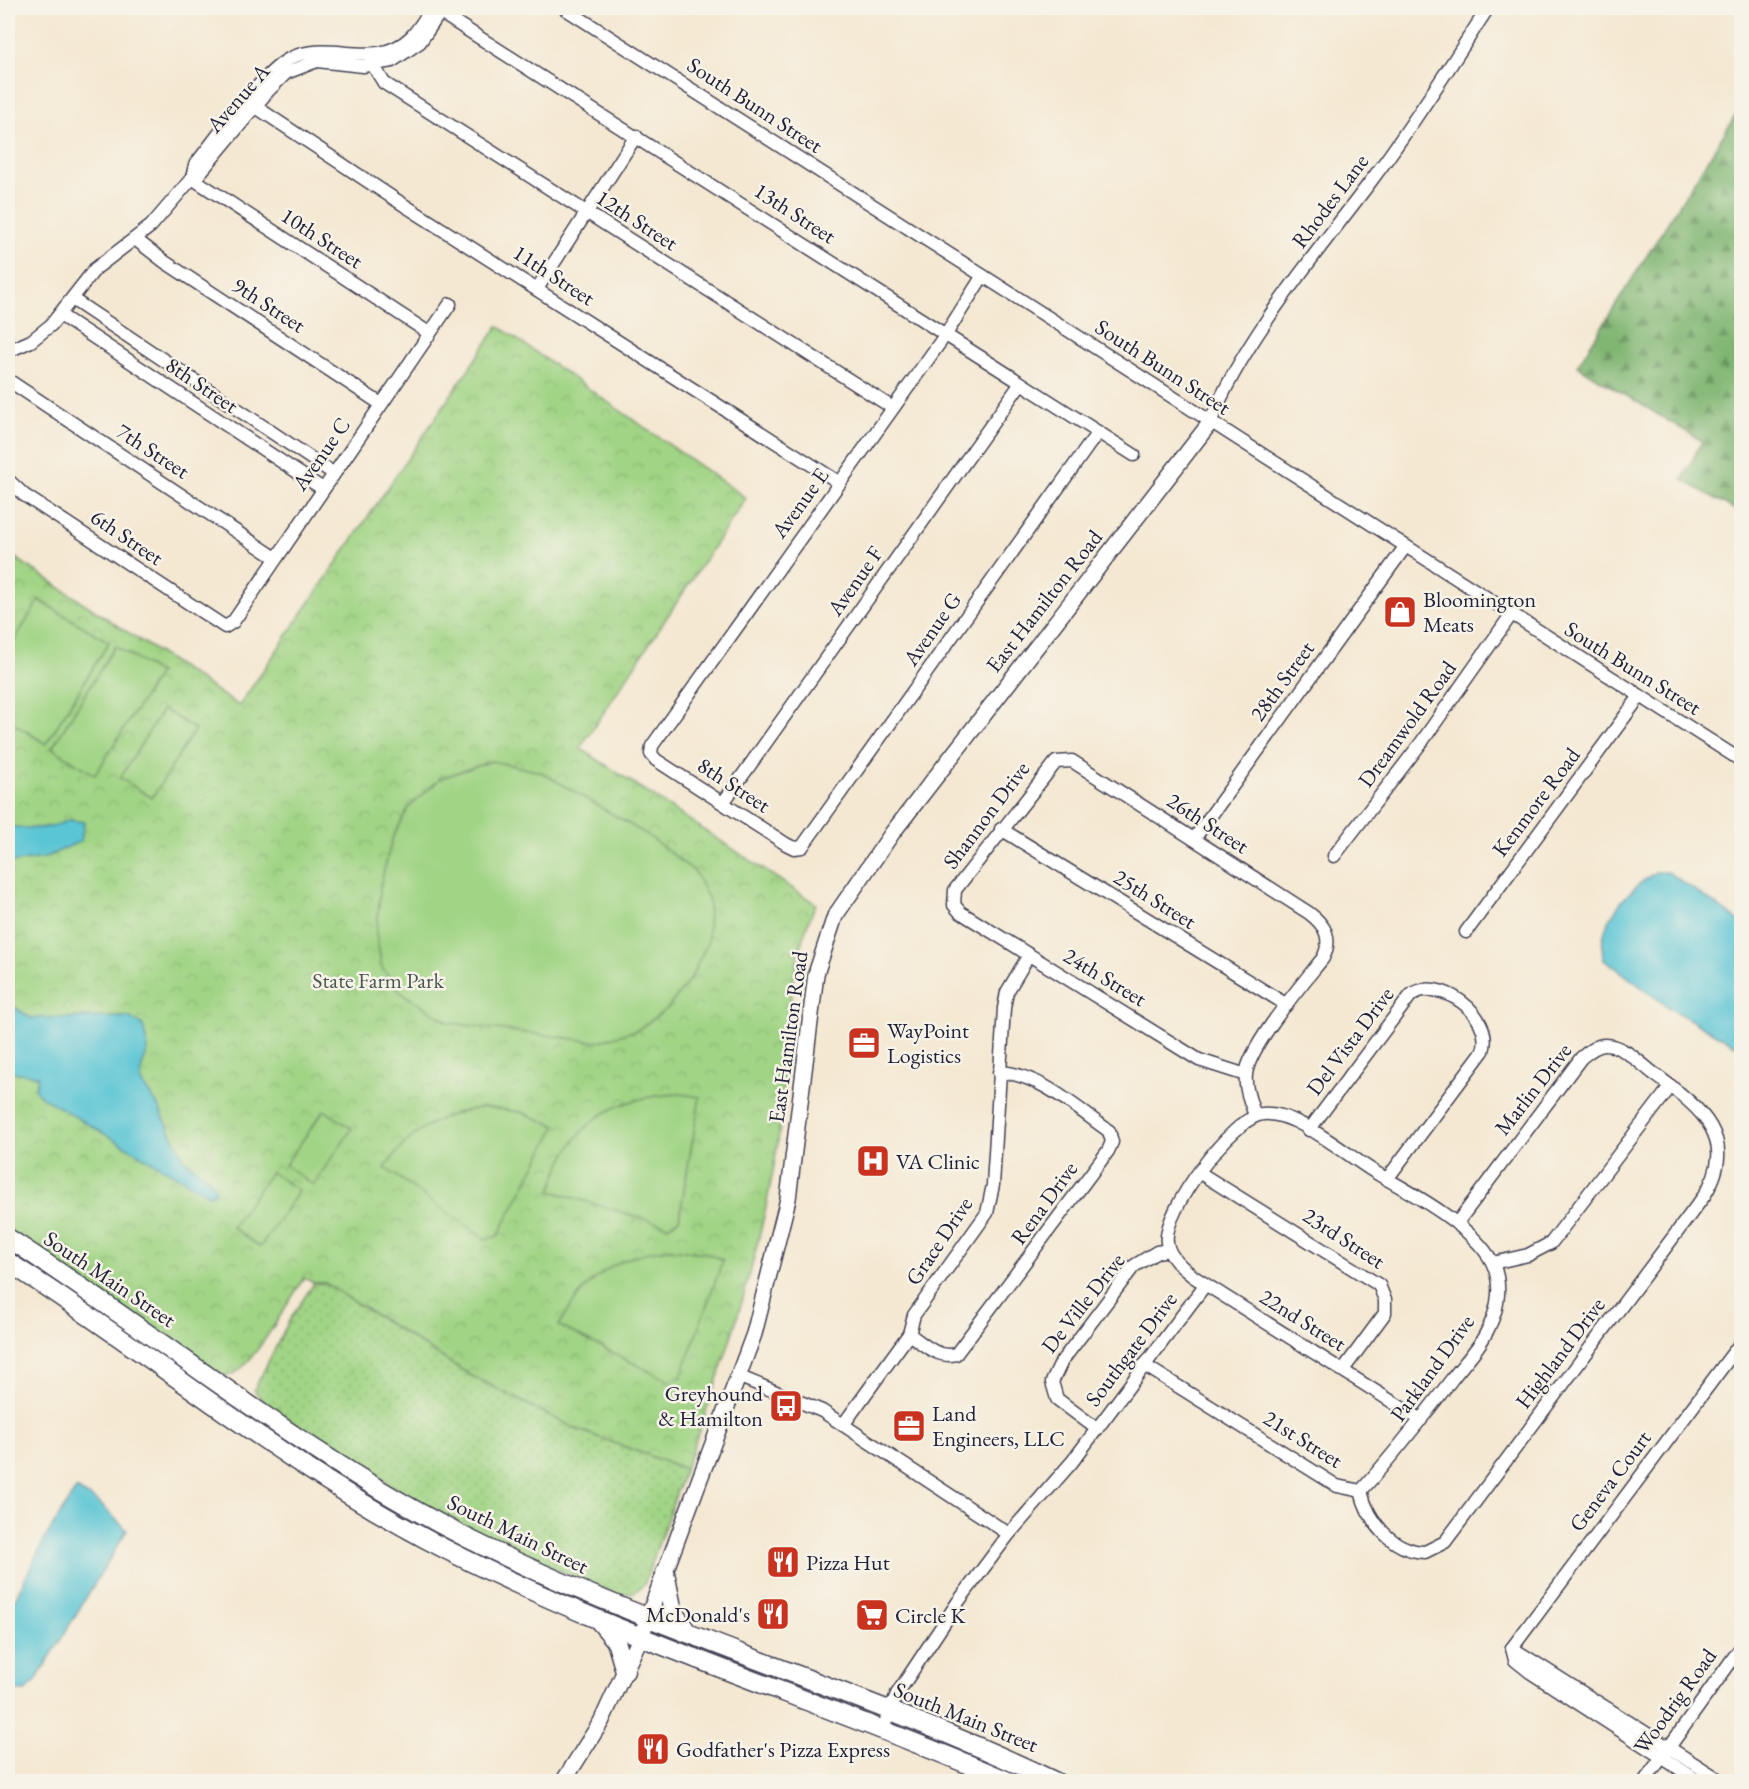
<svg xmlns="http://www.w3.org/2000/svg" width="1749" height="1789" viewBox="0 0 1749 1789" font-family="'EB Garamond',serif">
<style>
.grass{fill:url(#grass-dots);stroke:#627b60;stroke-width:1.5}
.forest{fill:url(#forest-firs);stroke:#516c56;stroke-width:1.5}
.park{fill:url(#park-crowns);stroke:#627b60;stroke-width:1.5}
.garden{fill:#a1d485;stroke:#627b60;stroke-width:1.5}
.water{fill:#5ac5d4;stroke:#3e7488;stroke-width:1.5}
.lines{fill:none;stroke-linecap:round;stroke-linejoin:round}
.minor-casing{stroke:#424052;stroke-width:15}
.major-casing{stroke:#424052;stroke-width:18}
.highway-casing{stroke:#424052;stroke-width:21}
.minor{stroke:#fff;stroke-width:12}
.major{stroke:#fff;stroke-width:15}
.highway{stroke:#fff;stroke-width:18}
.labels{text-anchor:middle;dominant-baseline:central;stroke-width:5;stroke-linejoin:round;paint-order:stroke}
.street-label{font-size:22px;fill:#22223b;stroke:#f7f3e8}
.poi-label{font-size:22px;fill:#22223b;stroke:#f7f3e8;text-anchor:start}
.park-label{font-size:22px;fill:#485751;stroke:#f7f3e8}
</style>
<defs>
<pattern id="grass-dots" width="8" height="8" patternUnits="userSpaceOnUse" patternTransform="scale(1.5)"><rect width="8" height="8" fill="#a1d485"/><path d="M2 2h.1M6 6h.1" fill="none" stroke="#8ab674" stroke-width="1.8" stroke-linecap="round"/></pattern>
<pattern id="forest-firs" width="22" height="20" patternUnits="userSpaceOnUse" patternTransform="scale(1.5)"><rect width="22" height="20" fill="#80b672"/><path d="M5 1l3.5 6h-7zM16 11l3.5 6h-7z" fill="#68945f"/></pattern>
<pattern id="park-crowns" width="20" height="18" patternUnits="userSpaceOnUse" patternTransform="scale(1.5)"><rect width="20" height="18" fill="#a1d485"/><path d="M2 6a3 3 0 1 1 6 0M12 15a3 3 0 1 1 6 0" fill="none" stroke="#8ab674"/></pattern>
</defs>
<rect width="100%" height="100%" fill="#f7f3e8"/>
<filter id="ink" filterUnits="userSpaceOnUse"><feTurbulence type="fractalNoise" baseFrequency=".0167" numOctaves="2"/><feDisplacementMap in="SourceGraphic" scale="12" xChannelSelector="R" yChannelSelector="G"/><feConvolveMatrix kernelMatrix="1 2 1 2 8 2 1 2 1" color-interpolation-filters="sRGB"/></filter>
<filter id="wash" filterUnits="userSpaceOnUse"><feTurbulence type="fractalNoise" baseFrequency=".008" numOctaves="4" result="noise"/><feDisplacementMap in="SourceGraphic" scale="24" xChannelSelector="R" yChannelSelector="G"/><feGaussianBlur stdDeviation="1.35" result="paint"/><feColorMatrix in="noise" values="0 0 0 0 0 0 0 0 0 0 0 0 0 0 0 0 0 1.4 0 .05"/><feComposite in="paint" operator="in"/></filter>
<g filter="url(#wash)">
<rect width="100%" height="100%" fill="#f4e8d2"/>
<polygon class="grass" points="314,1283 325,1283 470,1375 574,1428 685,1469 644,1585 634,1592 619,1595 504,1548 375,1477 264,1403 254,1390 289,1321"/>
<polygon class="forest" points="1741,107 1741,513 1682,480 1702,441 1577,366"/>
<path class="park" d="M 498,326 L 746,498 L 580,748 L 816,904 C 782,975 789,1064 778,1141 C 761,1255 725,1362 685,1469 L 574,1428 L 470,1375 L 325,1283 L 314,1283 L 304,1278 C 291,1297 252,1367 233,1374 C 226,1377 221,1375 215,1373 L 8,1231 L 8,553 L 239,706 Z"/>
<g class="garden">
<polygon points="39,600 109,642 46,744 8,720 8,651"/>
<polygon points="115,646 159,673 95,775 52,748"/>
<polygon points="163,709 195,729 152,798 120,778"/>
<polygon points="492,761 541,772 646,834 695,872 709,900 708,941 691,978 667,1009 637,1030 597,1042 450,1023 400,992 382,968 376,934 381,883 392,839 409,807 441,778"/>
<path d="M 681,1094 L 700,1097 L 679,1219 L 668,1226 L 551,1191 C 571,1123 611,1096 681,1094 Z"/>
<path d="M 484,1107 L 521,1112 L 556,1126 L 498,1236 L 485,1239 L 385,1168 C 412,1129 438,1115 484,1107 Z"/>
<polygon points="324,1110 352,1129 313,1185 285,1165"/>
<polygon points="271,1172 299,1191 260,1247 232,1227"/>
<path d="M 669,1249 L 706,1253 L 723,1260 L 681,1377 L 669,1381 L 559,1326 C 582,1281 618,1253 669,1249 Z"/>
</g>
<g class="water">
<path d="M 69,820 L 84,822 L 81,841 L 44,858 L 8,863 L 8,826 C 29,830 49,830 69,820 Z"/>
<path d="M 1657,872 L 1668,872 L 1741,922 L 1741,1048 L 1671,1009 L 1604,959 C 1594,927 1630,885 1657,872 Z"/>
<polygon points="8,1003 31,1018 128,1017 143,1025 148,1050 142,1066 141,1082 157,1104 184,1159 208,1178 215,1188 215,1192 209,1195 43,1098 35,1090 38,1076 8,1071"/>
<polygon points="76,1489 97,1501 127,1530 35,1682 25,1691 10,1690 8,1689 8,1613 45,1538"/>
</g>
</g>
<g filter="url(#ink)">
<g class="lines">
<defs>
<g id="minor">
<polyline points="433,8 1134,455"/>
<polyline points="564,8 1742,761"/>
<polyline points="371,55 373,65 384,83 893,408"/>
<polyline points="247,101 393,198 840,483"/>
<path d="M 192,178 L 195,165 C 216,139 262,73 289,59 C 329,38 375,72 411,37 C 419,29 425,18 432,8"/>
<polyline points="192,178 429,333"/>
<polyline points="135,239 165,262 381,404"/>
<polyline points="982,277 946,334 652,746 651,754 656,760 786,844 794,848 802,847 1098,432"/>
<polyline points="537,289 636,136"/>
<polyline points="72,299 333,473"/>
<polyline points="60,315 323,489"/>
<polyline points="8,351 31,341 51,325 95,269 151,226 192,178 200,173 268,91 286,73 317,61 363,66 392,61 420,42 443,8"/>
<polyline points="8,380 276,558"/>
<path d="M 1210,423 C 1243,339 1317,253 1371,181 C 1413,125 1450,66 1488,8"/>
<polyline points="8,480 24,495 225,627 233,622 450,304"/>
<polyline points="723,803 1021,383"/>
<polyline points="1001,829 1287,1005"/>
<polyline points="1194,839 1405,547"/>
<polyline points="1334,856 1421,743 1511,615"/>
<polyline points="1466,932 1640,696"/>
<path d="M 1246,1075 L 1199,1060 L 960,912 L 954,905 L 955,890 L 1056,762 L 1072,761 L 1309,913 C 1325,925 1333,938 1323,958 C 1304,982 1248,1047 1246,1075 C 1244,1088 1251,1103 1255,1116"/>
<path d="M 1309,1130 L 1411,995 C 1438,975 1495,1015 1483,1051 L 1387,1179"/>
<polyline points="1200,1173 1379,1285 1385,1300 1385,1313 1343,1370"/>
<polyline points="1493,1263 1528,1255 1551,1243 1671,1086"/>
<path d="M 909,1334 C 923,1344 938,1359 956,1354 L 1108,1151 L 1112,1142 L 1109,1131 C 1076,1108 1040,1074 999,1072"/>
<polyline points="1144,1365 1337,1486 1361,1491"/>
<polyline points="740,1377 822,1411 1009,1534"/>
<polyline points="843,1425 909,1334 914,1315 987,1213 993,1185 1004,1008 1007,992 1029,955"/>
<polyline points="1097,1429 1057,1399 1052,1382 1062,1361 1134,1266 1157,1252 1168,1250"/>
<path d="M 1361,1491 C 1393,1455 1423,1417 1452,1379 C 1465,1362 1481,1346 1489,1327 C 1499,1307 1502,1282 1492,1262 C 1474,1227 1412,1193 1378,1174 C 1348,1157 1298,1111 1263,1114 C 1233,1117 1162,1212 1167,1242 C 1168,1257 1184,1269 1194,1277 L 1421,1420"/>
<path d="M 1361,1491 C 1368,1521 1392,1551 1425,1552 L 1445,1542 L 1704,1196 C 1742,1136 1697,1106 1653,1073 C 1640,1063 1623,1045 1605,1045 C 1596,1045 1588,1052 1581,1058 L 1457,1223"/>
<polyline points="1512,1648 1742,1341"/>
<polyline points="1512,1648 1723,1782"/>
<polyline points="1512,1648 1515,1660 1530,1672 1700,1782"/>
<polyline points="882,1730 897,1694 958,1602 1009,1534 1072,1462 1205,1285"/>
<polyline points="1644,1782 1742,1646"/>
</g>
<polyline id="major" points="563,1782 601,1722 641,1636 754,1334 788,1199 816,974 835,916 893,832 1210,423"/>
<g id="highway">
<path d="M 8,1238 C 161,1337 303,1455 467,1538 C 657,1633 864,1690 1056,1782"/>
<path d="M 8,1262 C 149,1352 278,1460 426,1539 C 612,1638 817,1698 1010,1782"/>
<polyline points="665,1573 673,1612 688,1633"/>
<polyline points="600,1622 616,1641 625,1671"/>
</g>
</defs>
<use href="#minor" class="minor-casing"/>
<use href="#major" class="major-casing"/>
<use href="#highway" class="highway-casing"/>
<use href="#minor" class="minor"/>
<use href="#major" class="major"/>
<use href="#highway" class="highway"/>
</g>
</g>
<defs>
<symbol id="shop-square" viewBox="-11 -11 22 22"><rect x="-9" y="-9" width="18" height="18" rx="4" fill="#c8321e" stroke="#f7f3e8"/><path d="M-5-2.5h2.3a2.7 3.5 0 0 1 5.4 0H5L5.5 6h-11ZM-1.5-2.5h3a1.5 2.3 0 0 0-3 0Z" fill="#fff"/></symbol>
<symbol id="office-square" viewBox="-11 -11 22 22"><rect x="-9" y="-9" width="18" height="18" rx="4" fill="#c8321e" stroke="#f7f3e8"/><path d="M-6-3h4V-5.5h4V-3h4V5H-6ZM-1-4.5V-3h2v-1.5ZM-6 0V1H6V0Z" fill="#fff"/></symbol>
<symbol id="hospital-square" viewBox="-11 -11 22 22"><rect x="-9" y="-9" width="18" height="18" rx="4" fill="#c8321e" stroke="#f7f3e8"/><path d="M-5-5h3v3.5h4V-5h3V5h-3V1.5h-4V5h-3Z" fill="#fff"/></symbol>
<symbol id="bus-square" viewBox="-11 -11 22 22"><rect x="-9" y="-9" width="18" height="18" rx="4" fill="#c8321e" stroke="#f7f3e8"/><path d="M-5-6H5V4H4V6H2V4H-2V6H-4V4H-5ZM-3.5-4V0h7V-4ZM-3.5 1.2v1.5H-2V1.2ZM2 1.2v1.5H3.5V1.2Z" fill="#fff"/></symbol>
<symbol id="restaurant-square" viewBox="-11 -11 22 22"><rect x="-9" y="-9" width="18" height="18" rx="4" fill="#c8321e" stroke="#f7f3e8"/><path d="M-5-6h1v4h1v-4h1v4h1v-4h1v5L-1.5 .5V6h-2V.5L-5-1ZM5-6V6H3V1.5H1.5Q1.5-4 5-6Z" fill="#fff"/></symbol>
<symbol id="supermarket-square" viewBox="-11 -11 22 22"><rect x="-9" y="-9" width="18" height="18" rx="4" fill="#c8321e" stroke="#f7f3e8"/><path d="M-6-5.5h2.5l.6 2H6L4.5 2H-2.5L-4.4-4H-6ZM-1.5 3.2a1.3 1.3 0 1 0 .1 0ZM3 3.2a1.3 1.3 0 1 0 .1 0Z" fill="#fff"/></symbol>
</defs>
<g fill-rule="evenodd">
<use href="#shop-square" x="1381" y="593" width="38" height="38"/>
<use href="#office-square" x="845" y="1024" width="38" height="38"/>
<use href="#hospital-square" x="854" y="1142" width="38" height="38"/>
<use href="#bus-square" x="767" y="1387" width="38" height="38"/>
<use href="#office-square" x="890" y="1407" width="38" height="38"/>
<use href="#restaurant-square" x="764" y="1543" width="38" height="38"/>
<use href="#restaurant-square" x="754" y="1595" width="38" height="38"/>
<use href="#supermarket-square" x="853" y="1596" width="38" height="38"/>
<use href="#restaurant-square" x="634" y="1730" width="38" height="38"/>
</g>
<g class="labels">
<g class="street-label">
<text transform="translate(238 98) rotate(-49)">Avenue A</text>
<text transform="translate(755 105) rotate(33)">South Bunn Street</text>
<text transform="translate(1330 201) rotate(-53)">Rhodes Lane</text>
<text transform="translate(795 213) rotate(33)">13th Street</text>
<text transform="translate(637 220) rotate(33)">12th Street</text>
<text transform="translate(322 238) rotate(33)">10th Street</text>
<text transform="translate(554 275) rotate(33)">11th Street</text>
<text transform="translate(269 305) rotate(33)">9th Street</text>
<text transform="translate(1163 367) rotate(33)">South Bunn Street</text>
<text transform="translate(202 385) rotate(34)">8th Street</text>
<text transform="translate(153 451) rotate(33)">7th Street</text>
<text transform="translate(321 454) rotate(-55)">Avenue C</text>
<text transform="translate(800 503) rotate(-54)">Avenue E</text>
<text transform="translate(127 537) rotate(34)">6th Street</text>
<text transform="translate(855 581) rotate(-55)">Avenue F</text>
<text transform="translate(1044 601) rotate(-52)">East Hamilton Road</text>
<text transform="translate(932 629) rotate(-55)">Avenue G</text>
<text transform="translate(1633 668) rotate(32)">South Bunn Street</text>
<text transform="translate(1282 681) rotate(-54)">28th Street</text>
<text transform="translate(1407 724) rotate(-54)">Dreamwold Road</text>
<text transform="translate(734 785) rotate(33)">8th Street</text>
<text transform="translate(1536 802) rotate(-53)">Kenmore Road</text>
<text transform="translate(986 815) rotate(-53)">Shannon Drive</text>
<text transform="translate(1208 823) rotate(33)">26th Street</text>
<text transform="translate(1155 899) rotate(32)">25th Street</text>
<text transform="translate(1105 977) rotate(31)">24th Street</text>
<text transform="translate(788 1037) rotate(-82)">East Hamilton Road</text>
<text transform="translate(1350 1041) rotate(-53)">Del Vista Drive</text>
<text transform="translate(1533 1089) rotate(-52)">Marlin Drive</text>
<text transform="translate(1044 1203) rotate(-54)">Rena Drive</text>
<text transform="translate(1344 1238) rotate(33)">23rd Street</text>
<text transform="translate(939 1241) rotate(-56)">Grace Drive</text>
<text transform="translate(110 1279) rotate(34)">South Main Street</text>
<text transform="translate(1083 1303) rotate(-52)">De Ville Drive</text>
<text transform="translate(1303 1320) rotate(32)">22nd Street</text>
<text transform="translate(1131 1349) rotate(-53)">Southgate Drive</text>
<text transform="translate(1560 1353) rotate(-53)">Highland Drive</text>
<text transform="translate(1432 1368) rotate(-54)">Parkland Drive</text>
<text transform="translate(1303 1439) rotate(32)">21st Street</text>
<text transform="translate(1610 1481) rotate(-53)">Geneva Court</text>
<text transform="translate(518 1534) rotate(26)">South Main Street</text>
<text transform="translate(1675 1701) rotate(-54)">Woodrig Road</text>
<text transform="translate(966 1717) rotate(22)">South Main Street</text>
</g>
<g class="poi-label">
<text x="1423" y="599">Bloomington<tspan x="1423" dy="25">Meats</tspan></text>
<text x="887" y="1030">WayPoint<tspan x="887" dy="25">Logistics</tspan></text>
<text x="896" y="1161">VA Clinic</text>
<text x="763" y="1393" text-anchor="end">Greyhound<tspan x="763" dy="25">&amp; Hamilton</tspan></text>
<text x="932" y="1413">Land<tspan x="932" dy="25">Engineers, LLC</tspan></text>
<text x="806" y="1562">Pizza Hut</text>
<text x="750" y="1614" text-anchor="end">McDonald's</text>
<text x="895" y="1615">Circle K</text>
<text x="676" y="1749">Godfather's Pizza Express</text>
</g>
<g class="park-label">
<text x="378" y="980">State Farm Park</text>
</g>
</g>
<rect width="1749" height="1789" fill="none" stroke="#f7f3e8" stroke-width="30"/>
</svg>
